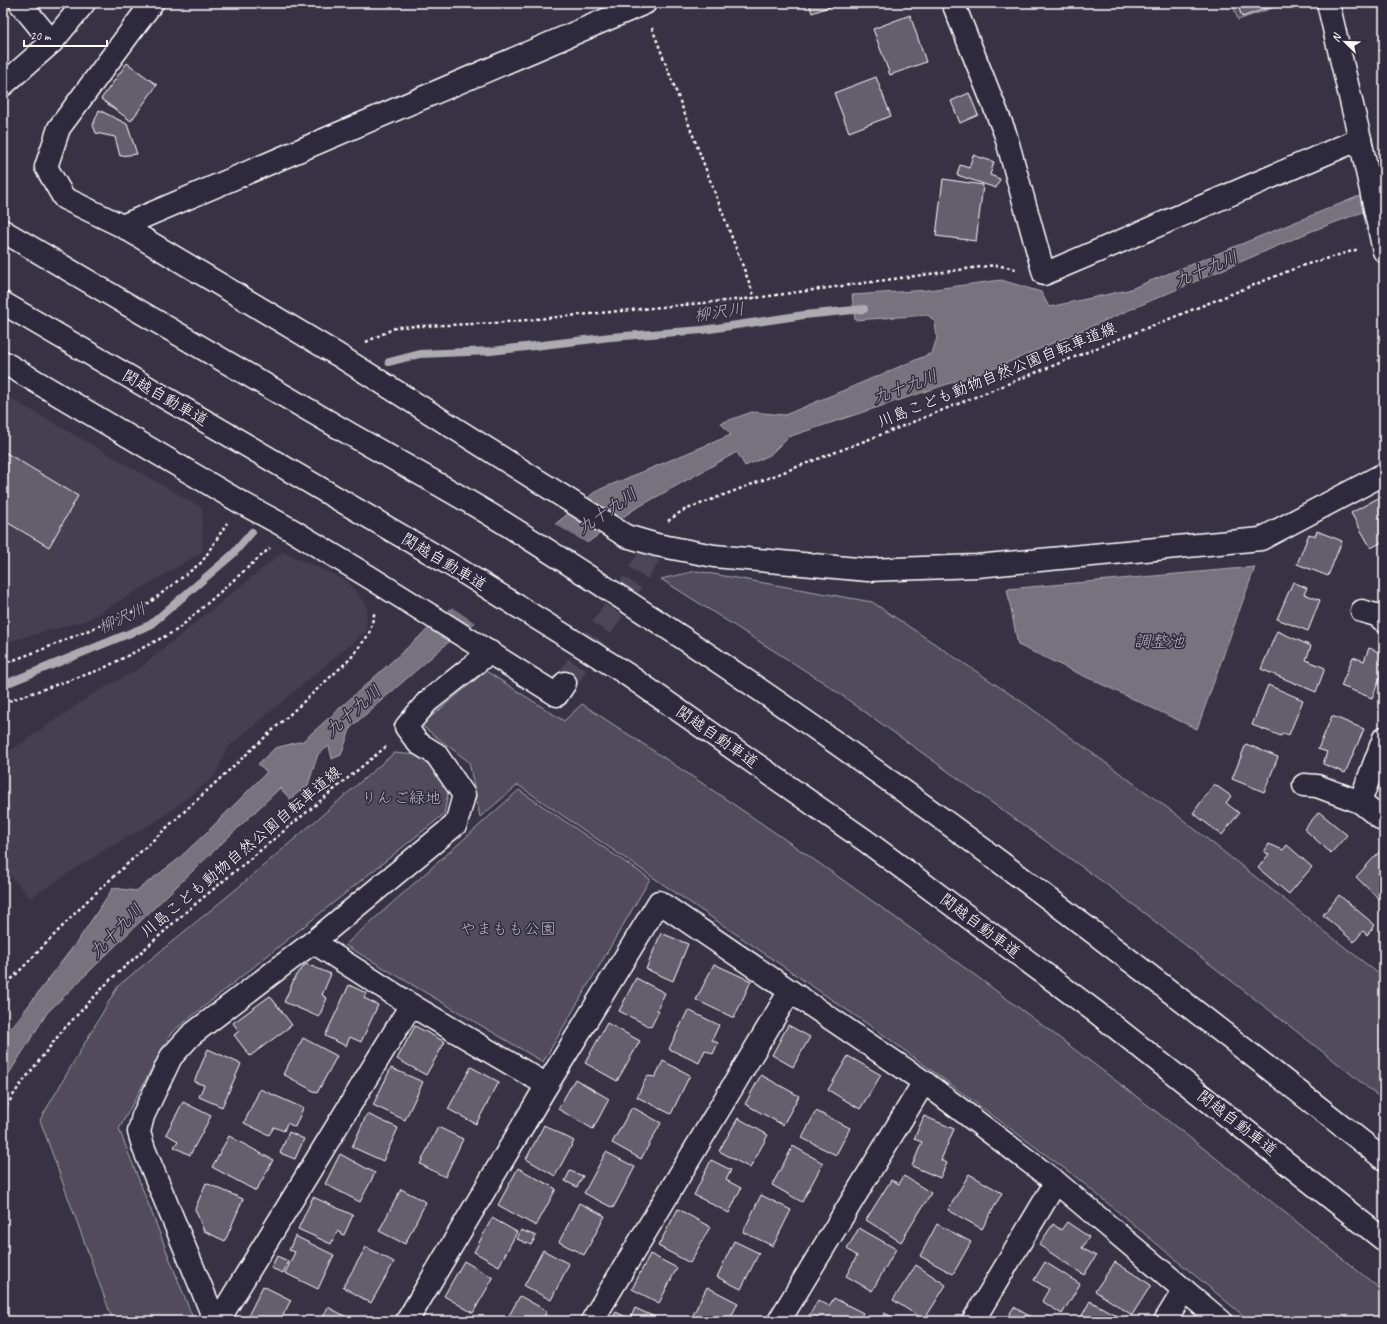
<svg xmlns="http://www.w3.org/2000/svg" width="1387" height="1324" viewBox="0 0 1387 1324" font-family="Caveat,'Klee One',sans-serif">
<style>
.built{fill:#444051}
.green{fill:#514c5c;stroke:#a8a6ae}
.water{fill:#76737f;stroke:#adabb2}
.pier{fill:#373345}
.lines{fill:none;stroke-linecap:round;stroke-linejoin:round}
.stream{stroke:#adabb2;stroke-width:8}
.building{fill:#635f6d;stroke:#fff}
.minor-tunnel{stroke:#4b4758;stroke-width:22;stroke-dasharray:22 11;stroke-linecap:butt}
.minor-casing{stroke:#fff;stroke-width:25}
.major-casing{stroke:#fff;stroke-width:25}
.highway-casing{stroke:#fff;stroke-width:25}
.path{stroke:#fff;stroke-width:2.5;stroke-dasharray:3 3;stroke-linecap:butt}
.minor{stroke:#2f2a3d;stroke-width:22}
.major{stroke:#2f2a3d;stroke-width:22}
.highway{stroke:#2f2a3d;stroke-width:22}
.labels{text-anchor:middle;dominant-baseline:central;stroke-width:3;stroke-linejoin:round;paint-order:stroke}
.street-label{font-size:16px;fill:#fff;stroke:#2f2a3d}
.park-label{font-size:16px;fill:#b9b7be;stroke:#2f2a3d}
.water-label{font-size:17px;font-style:italic;fill:#b4b2b9;stroke:#2f2a3d}
</style>
<rect width="100%" height="100%" fill="#373345"/>
<filter id="ink" filterUnits="userSpaceOnUse"><feTurbulence type="fractalNoise" baseFrequency=".025" numOctaves="2"/><feDisplacementMap in="SourceGraphic" scale="8" xChannelSelector="R" yChannelSelector="G"/><feConvolveMatrix kernelMatrix="1 2 1 2 8 2 1 2 1" color-interpolation-filters="sRGB"/></filter>
<g filter="url(#ink)">
<g class="built">
<polygon points="3,394 202,508 202,552 87,620 3,643"/>
<polygon points="283,552 347,581 367,606 366,631 227,748 215,776 163,817 106,849 30,898 3,867 3,756 90,696 140,668"/>
</g>
<g class="green">
<polygon points="1232,3 1287,3 1238,20"/>
<polygon points="696,571 872,602 1028,706 1173,812 1384,978 1384,1101 1336,1062 1117,892 823,682 661,579"/>
<path d="M 486,671 L 564,721 L 582,704 C 671,762 760,821 847,883 C 1031,1013 1209,1150 1384,1292 L 1384,1321 L 1250,1321 L 1076,1177 L 885,1036 L 518,785 L 480,817 L 469,762 L 421,725 Z"/>
<polygon points="394,753 417,755 438,772 449,788 444,814 171,1033 119,1129 194,1321 113,1321 40,1120 118,986 240,886"/>
<polygon points="519,790 650,879 543,1062 345,945"/>
</g>
<g class="water">
<polygon points="1384,186 1384,204 1312,231 993,369 788,437 770,455 745,466 737,452 633,510 451,640 351,727 341,755 332,759 329,746 318,754 308,785 290,799 280,788 158,904 47,1013 3,1083 3,1039 79,939 113,888 136,891 176,861 206,833 267,772 258,764 275,748 303,741 446,613 596,491 731,435 721,423 752,412 785,415 932,353 937,338 935,322 928,315 855,320 852,295 928,290 1001,280 1041,292 1049,307 1128,290"/>
<polygon points="1255,567 1197,729 1018,645 1007,589"/>
</g>
<polygon class="pier" points="553,523 588,544 477,624 450,606"/>
<g class="lines">
<g class="stream">
<polyline points="389,362 420,354 491,351 611,337 703,330 804,315 864,309"/>
<polyline points="3,685 150,625 233,554 252,532"/>
</g>
</g>
<g class="building">
<polygon points="809,3 840,3 812,13"/>
<polygon points="1237,3 1282,3 1242,17"/>
<polygon points="910,15 926,62 890,75 873,29"/>
<polygon points="127,63 157,85 131,121 101,99"/>
<polygon points="876,77 891,116 849,132 834,93"/>
<polygon points="969,93 978,115 960,123 951,101"/>
<polygon points="99,110 127,124 137,154 120,156 115,137 96,133 93,125"/>
<polygon points="973,155 994,162 990,175 1000,179 996,188 957,175 960,165 969,168"/>
<polygon points="943,179 983,185 976,241 936,236"/>
<polygon points="3,451 78,496 49,547 3,520"/>
<polygon points="1380,497 1384,504 1384,541 1371,548 1351,513"/>
<polygon points="1317,531 1342,541 1328,576 1297,564 1309,534 1315,536"/>
<polygon points="1293,582 1307,588 1304,594 1320,600 1308,631 1277,619"/>
<polygon points="1277,631 1311,646 1306,660 1325,668 1316,692 1261,669"/>
<polygon points="1369,648 1384,654 1380,664 1384,665 1384,668 1372,698 1341,686 1353,657 1364,661"/>
<polygon points="1268,685 1303,700 1289,735 1282,733 1281,736 1252,725"/>
<polygon points="1332,716 1364,729 1345,773 1323,764 1327,752 1318,749"/>
<polygon points="1246,744 1278,757 1264,792 1232,779"/>
<polygon points="1214,784 1231,796 1226,803 1239,813 1222,835 1193,813"/>
<polygon points="1319,812 1347,835 1331,853 1304,829"/>
<polygon points="1269,844 1283,850 1287,845 1312,867 1289,894 1258,868 1269,854 1264,852"/>
<polygon points="1380,851 1384,854 1384,897 1381,901 1356,877"/>
<polygon points="1339,895 1375,925 1367,935 1363,931 1354,942 1323,915"/>
<polygon points="661,933 688,944 673,981 646,969"/>
<polygon points="306,964 331,974 322,995 327,998 319,1017 284,1002 296,975"/>
<polygon points="714,964 751,981 734,1018 696,1000"/>
<polygon points="636,978 665,993 657,1010 659,1011 651,1027 619,1011"/>
<polygon points="349,985 366,993 364,998 378,1005 361,1042 350,1037 346,1046 325,1036"/>
<polygon points="270,996 292,1025 250,1056 234,1035 239,1031 233,1023"/>
<polygon points="688,1010 719,1025 712,1040 718,1043 713,1054 705,1050 699,1063 669,1049"/>
<polygon points="607,1023 640,1041 617,1081 585,1063"/>
<polygon points="788,1025 810,1037 793,1067 772,1055"/>
<polygon points="415,1026 445,1042 426,1075 397,1059"/>
<polygon points="303,1038 337,1056 317,1093 283,1074"/>
<polygon points="208,1049 241,1064 222,1107 199,1097 204,1085 194,1082"/>
<polygon points="848,1056 881,1075 860,1109 828,1090"/>
<polygon points="663,1061 690,1075 671,1114 637,1097 647,1076 655,1077"/>
<polygon points="471,1067 499,1082 476,1124 448,1109"/>
<polygon points="391,1068 423,1082 405,1120 373,1105"/>
<polygon points="761,1075 799,1096 783,1125 745,1104"/>
<polygon points="575,1079 609,1099 593,1129 558,1109"/>
<polygon points="260,1089 303,1108 295,1127 287,1123 284,1131 274,1127 269,1135 244,1123"/>
<polygon points="183,1102 211,1116 190,1155 174,1147 178,1141 166,1134"/>
<polygon points="632,1107 661,1123 641,1159 612,1143"/>
<polygon points="816,1111 850,1128 836,1155 802,1138"/>
<polygon points="367,1114 398,1128 383,1161 352,1147"/>
<polygon points="924,1116 954,1129 941,1160 947,1163 940,1178 912,1166 922,1142 914,1139"/>
<polygon points="738,1118 768,1135 750,1168 719,1151"/>
<polygon points="544,1125 574,1141 555,1176 526,1159"/>
<polygon points="438,1127 463,1139 445,1177 420,1164"/>
<polygon points="289,1132 304,1139 295,1159 280,1153"/>
<polygon points="229,1136 273,1160 256,1191 212,1167"/>
<polygon points="793,1146 823,1163 802,1202 772,1185"/>
<polygon points="606,1152 635,1167 613,1208 584,1193"/>
<polygon points="340,1154 375,1173 360,1202 325,1184"/>
<polygon points="711,1160 731,1170 726,1180 741,1188 729,1213 694,1195"/>
<polygon points="518,1168 556,1189 536,1226 498,1205"/>
<polygon points="570,1171 583,1176 577,1187 565,1181"/>
<polygon points="969,1174 1002,1193 982,1229 948,1210"/>
<polygon points="904,1176 931,1193 901,1242 866,1220 891,1180 899,1184"/>
<polygon points="206,1183 243,1199 225,1241 204,1231 195,1209"/>
<polygon points="401,1189 426,1202 405,1244 379,1231"/>
<polygon points="761,1195 791,1210 773,1246 743,1232"/>
<polygon points="313,1197 353,1215 344,1235 337,1231 331,1244 298,1229"/>
<polygon points="579,1203 605,1216 584,1255 559,1242"/>
<polygon points="678,1209 710,1227 690,1263 658,1246"/>
<polygon points="492,1218 517,1232 499,1266 474,1252"/>
<polygon points="1067,1222 1089,1237 1082,1248 1096,1256 1084,1275 1039,1245 1053,1224 1061,1230"/>
<polygon points="937,1224 971,1242 953,1274 920,1256"/>
<polygon points="859,1228 896,1249 872,1291 846,1276 857,1256 847,1249"/>
<polygon points="521,1230 536,1236 531,1245 517,1239"/>
<polygon points="295,1236 334,1255 318,1289 285,1273 295,1252 289,1250"/>
<polygon points="734,1241 759,1253 741,1289 717,1277"/>
<polygon points="366,1247 394,1262 371,1303 343,1287"/>
<polygon points="543,1250 569,1264 551,1300 524,1286"/>
<polygon points="650,1254 677,1268 659,1303 632,1289"/>
<polygon points="277,1256 288,1261 283,1273 271,1268"/>
<polygon points="464,1261 493,1278 473,1313 444,1296"/>
<polygon points="1045,1262 1080,1284 1062,1314 1042,1301 1049,1289 1034,1280"/>
<polygon points="1115,1262 1151,1285 1132,1315 1095,1291"/>
<polygon points="916,1265 946,1285 924,1320 893,1300"/>
<polygon points="263,1286 291,1300 280,1321 257,1321 248,1316"/>
<polygon points="707,1287 738,1303 729,1321 690,1321"/>
<polygon points="520,1296 547,1311 542,1321 506,1321"/>
<polygon points="834,1298 863,1313 858,1321 806,1321 818,1300 829,1306"/>
<polygon points="1090,1301 1121,1318 1119,1321 1079,1321"/>
<polygon points="328,1307 354,1321 321,1321"/>
<polygon points="1014,1307 1038,1321 1009,1321 1006,1319"/>
<polygon points="635,1308 659,1319 658,1321 611,1321 616,1312 630,1319"/>
<polygon points="884,1313 899,1320 899,1321 881,1321"/>
</g>
<g class="lines">
<polyline class="minor-tunnel" points="565,683 657,545"/>
<defs>
<g id="minor">
<polyline points="20,3 52,42"/>
<polyline points="152,3 59,128 46,167 64,198 122,226 338,355 626,536 657,545 714,556 868,570 977,566 1261,539 1384,474"/>
<polyline points="953,3 1005,133 1044,274 1360,139"/>
<polyline points="1328,3 1360,139 1384,251"/>
<polyline points="122,226 645,3"/>
<polyline points="3,362 240,502 290,529 371,578 557,695 565,683"/>
<polyline points="1362,611 1376,615 1384,621"/>
<polyline points="1384,738 1360,802 1384,821"/>
<polyline points="1304,785 1317,786 1360,802"/>
<polyline points="313,942 411,1005 547,1085"/>
<polyline points="215,1321 144,1149 139,1132 143,1116 171,1057 191,1035 313,942 456,824 464,795 436,754 418,743 406,727 427,702 490,652"/>
<polyline points="218,1321 411,1005"/>
<polyline points="407,1321 547,1085 659,902 924,1082 1056,1182 1221,1321"/>
<polyline points="592,1321 790,991"/>
<polyline points="779,1321 924,1082"/>
<polyline points="973,1321 1056,1182"/>
<polyline points="1165,1321 1184,1290"/>
</g>
<polyline id="major" points="3,85 52,42 84,3"/>
<g id="highway">
<path d="M 3,231 C 116,298 229,364 343,430 C 398,462 455,492 509,526 C 559,557 608,589 657,621 C 910,786 1147,972 1384,1159"/>
<polyline points="3,303 458,569 625,673 866,841 1096,1012 1384,1240"/>
</g>
</defs>
<use href="#minor" class="minor-casing"/>
<use href="#major" class="major-casing"/>
<use href="#highway" class="highway-casing"/>
<g class="path">
<polyline points="652,28 755,298"/>
<polyline points="366,342 397,327 496,323 755,298 995,265 1016,269"/>
<polyline points="668,521 682,511 888,432 1301,266 1359,249"/>
<polyline points="3,664 46,648 144,607 202,562 227,523"/>
<polyline points="3,703 102,669 177,630 270,548"/>
<polyline points="3,988 87,901 350,659 369,634 375,611"/>
<polyline points="3,1111 18,1088 62,1031 110,980 187,911 388,745"/>
</g>
<use href="#minor" class="minor"/>
<use href="#major" class="major"/>
<use href="#highway" class="highway"/>
</g>
</g>
<g class="labels">
<g class="street-label">
<text transform="translate(997 375) rotate(-22)">川島こども動物自然公園自転車道線</text>
<text transform="translate(165 398) rotate(30)">関越自動車道</text>
<text transform="translate(444 562) rotate(31)">関越自動車道</text>
<text transform="translate(717 737) rotate(35)">関越自動車道</text>
<text transform="translate(241 852) rotate(-40)">川島こども動物自然公園自転車道線</text>
<text transform="translate(980 926) rotate(37)">関越自動車道</text>
<text transform="translate(1237 1123) rotate(38)">関越自動車道</text>
</g>
<g class="park-label">
<text x="401" y="798">りんご緑地</text>
<text x="508" y="929">やまもも公園</text>
</g>
<g class="water-label">
<text transform="translate(1206 269) rotate(-23)">九十九川</text>
<text transform="translate(719 312) rotate(-8)">柳沢川</text>
<text transform="translate(905 387) rotate(-20)">九十九川</text>
<text transform="translate(607 511) rotate(-34)">九十九川</text>
<text transform="translate(122 618) rotate(-25)">柳沢川</text>
<text x="1159" y="641">調整池</text>
<text transform="translate(353 711) rotate(-41)">九十九川</text>
<text transform="translate(116 931) rotate(-46)">九十九川</text>
</g>
</g>
<rect width="1387" height="1324" fill="none" stroke="#2f2a3d" stroke-width="16"/>
<rect x="8" y="8" width="1371" height="1308" fill="none" stroke="#fff" stroke-width="1.5" filter="url(#ink)"/>
<g transform="translate(1345 42) rotate(293)" stroke="#2f2a3d" stroke-width="3" paint-order="stroke">
<path d="M0-3L7 15L0 10L-7 15Z" fill="#ffffff"/>
<text y="-6" font-size="11" font-weight="bold" text-anchor="middle" fill="#ffffff">N</text>
</g>
<path d="M24 40v6h83v-6" fill="none" stroke="#ffffff" stroke-width="2"/>
<text x="30" y="40" font-size="12" fill="#ffffff" stroke="#2f2a3d" stroke-width="3" paint-order="stroke">20 m</text>
</svg>
